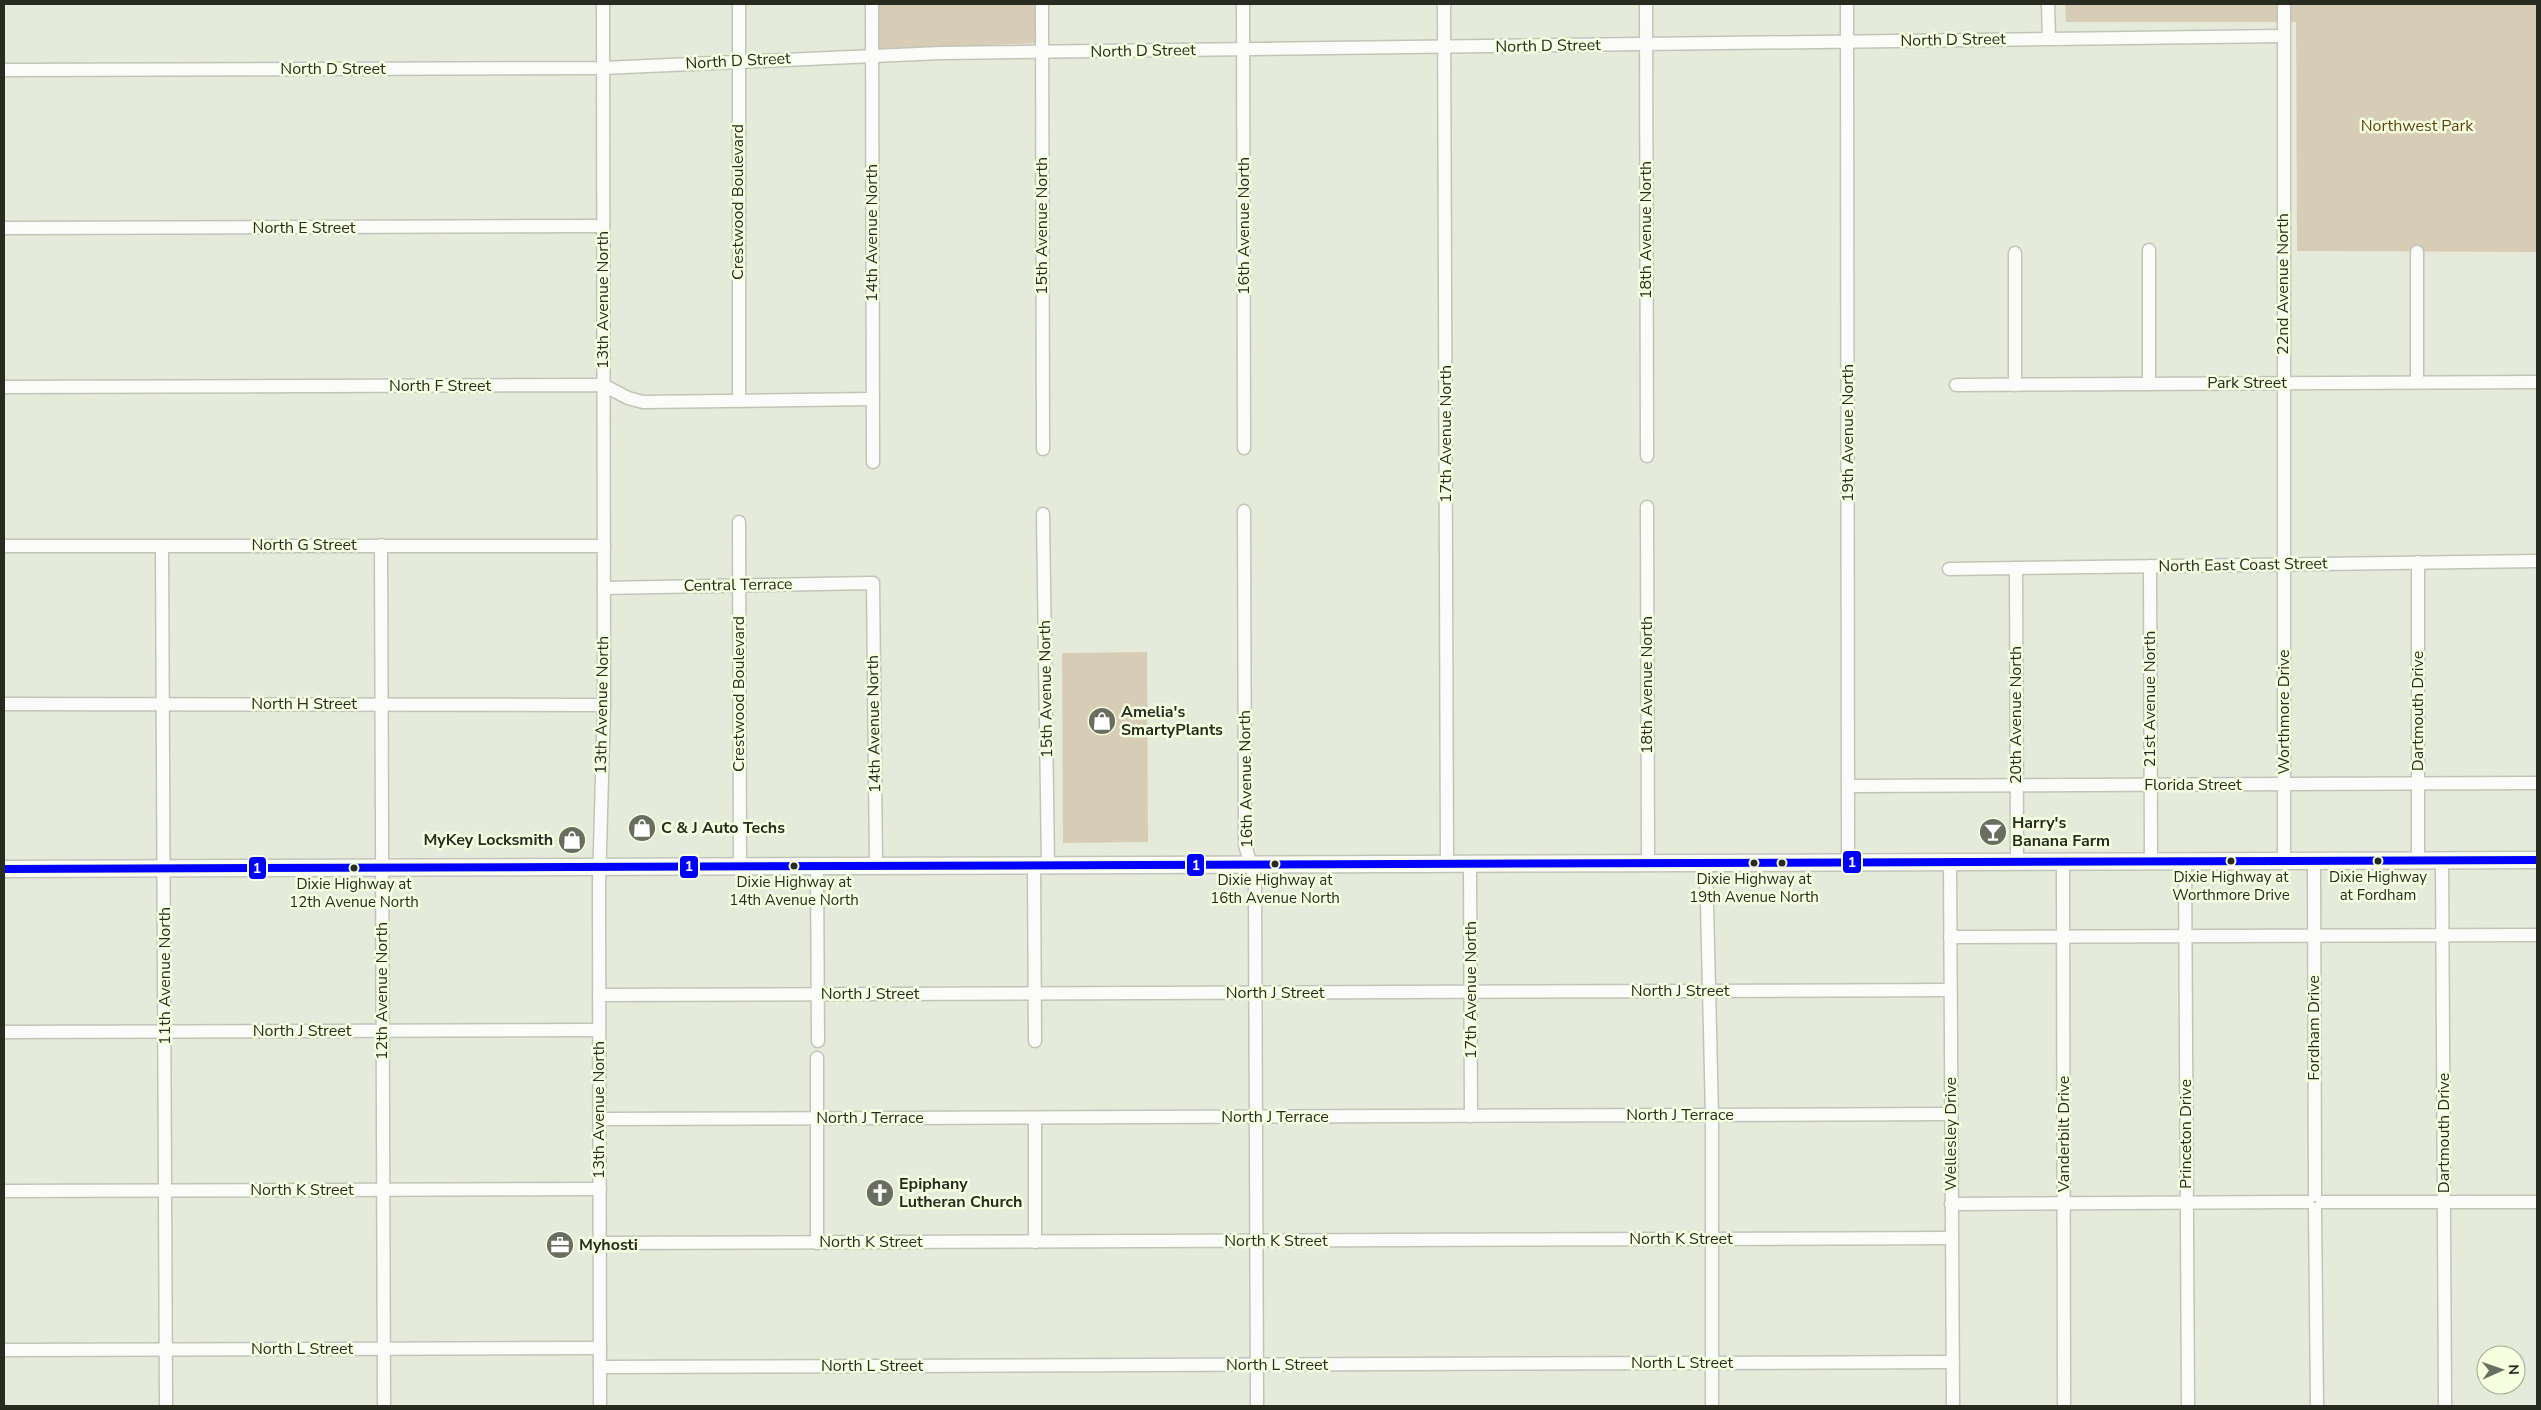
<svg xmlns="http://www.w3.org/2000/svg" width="2541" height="1410" viewBox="0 0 2541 1410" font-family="'Nunito Sans',sans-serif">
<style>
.green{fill:#d7cdb6}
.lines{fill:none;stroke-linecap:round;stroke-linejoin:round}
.minor-casing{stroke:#c1c5b7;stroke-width:15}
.major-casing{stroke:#c1c5b7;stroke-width:19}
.minor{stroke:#fbfcf9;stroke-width:12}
.major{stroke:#fbfcf9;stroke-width:16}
.bus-1-casing{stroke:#f6ffe0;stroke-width:11}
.bus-1{stroke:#00f;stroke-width:8}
.bus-dot{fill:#282b1f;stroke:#f6ffe0;stroke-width:2}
.labels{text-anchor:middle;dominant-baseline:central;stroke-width:5;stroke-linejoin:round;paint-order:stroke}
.bus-label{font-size:15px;fill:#282b1f;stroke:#f6ffe0}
.street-label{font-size:16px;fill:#282b1f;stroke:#f6ffe0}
.park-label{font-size:16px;fill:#5f420f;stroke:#f6ffe0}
.poi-label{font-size:16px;font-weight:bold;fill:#282b1f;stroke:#f6ffe0;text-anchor:start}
.line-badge{stroke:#f6ffe0;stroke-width:2}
.badge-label{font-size:14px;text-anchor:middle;font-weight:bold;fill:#fff}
</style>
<rect width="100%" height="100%" fill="#e6eada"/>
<g class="green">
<polygon points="878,4 1036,4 1036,43 878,50"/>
<polygon points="2065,4 2537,4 2537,252 2297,251 2296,22 2066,22"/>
<polygon points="1147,652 1148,842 1063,843 1062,653"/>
</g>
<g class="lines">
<defs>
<g id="minor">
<polyline points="872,4 873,462"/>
<polyline points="1042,4 1043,449"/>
<polyline points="1243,4 1244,448"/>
<polyline points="1444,4 1447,864"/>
<polyline points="1646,4 1647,456"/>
<polyline points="1847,4 1848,862"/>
<polyline points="2048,4 2049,39"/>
<polyline points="2284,4 2284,861"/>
<polyline points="4,70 603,68 941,53 2282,36"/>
<polyline points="4,228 603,226"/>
<polyline points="2149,250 2149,384"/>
<polyline points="2417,252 2417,382"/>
<polyline points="2015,253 2015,385"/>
<polyline points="1956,385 2537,382"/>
<polyline points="4,387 603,385 628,398 643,402 873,399"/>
<polyline points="739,401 739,4"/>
<polyline points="1647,507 1648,862"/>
<polyline points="1244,511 1245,845 1255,879 1255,890 1257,1406"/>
<polyline points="1043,514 1048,865"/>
<polyline points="739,522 740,866"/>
<polyline points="381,545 384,1406"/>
<polyline points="4,546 604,546"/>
<polyline points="162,546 166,1406"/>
<polyline points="2418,562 2418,860"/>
<polyline points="2150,566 2151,861"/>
<polyline points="2016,568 2017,862"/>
<polyline points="1949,569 2537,561"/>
<polyline points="604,588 873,583 876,865"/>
<polyline points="4,704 604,705"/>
<polyline points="1849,786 2537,783"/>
<polyline points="2314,860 2315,1195"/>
<polyline points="2442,860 2445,1406"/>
<polyline points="1950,861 1953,1406"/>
<polyline points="2063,861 2064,1406"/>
<polyline points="2185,861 2188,1406"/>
<polyline points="1706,862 1712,1115 1712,1406"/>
<polyline points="1470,863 1471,1116"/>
<polyline points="1034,864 1035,1041"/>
<polyline points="817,866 818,1041"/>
<polyline points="1950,937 2537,935"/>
<polyline points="599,995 1950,990"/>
<polyline points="4,1032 599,1030"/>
<polyline points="1035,1118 1035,1242"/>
<polyline points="600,1119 1951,1114"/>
<polyline points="4,1191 600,1189"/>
<polyline points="2322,1202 2537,1202"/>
<polyline points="1951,1204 2308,1202"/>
<polyline points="2315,1209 2317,1406"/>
<polyline points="600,1243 1951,1238"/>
<polyline points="817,1243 817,1058"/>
<polyline points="4,1350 600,1348"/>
<polyline points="600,1367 1953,1362"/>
<polyline points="600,1406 599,885 604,705 603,4"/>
</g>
<polyline id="major" points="4,869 2537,860"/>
</defs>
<use href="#minor" class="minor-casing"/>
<use href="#major" class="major-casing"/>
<use href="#minor" class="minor"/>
<use href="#major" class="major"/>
<defs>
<polyline id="bus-1" points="4,869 2537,860"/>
</defs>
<use href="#bus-1" class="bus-1-casing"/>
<use href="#bus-1" class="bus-1"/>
</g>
<defs>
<symbol id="shop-disc" viewBox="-11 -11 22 22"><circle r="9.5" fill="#6a6e60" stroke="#f6ffe0"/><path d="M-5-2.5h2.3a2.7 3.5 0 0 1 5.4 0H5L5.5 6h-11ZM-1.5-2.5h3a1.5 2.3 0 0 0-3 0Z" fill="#fff"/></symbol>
<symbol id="bar-disc" viewBox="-11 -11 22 22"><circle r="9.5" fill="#6a6e60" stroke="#f6ffe0"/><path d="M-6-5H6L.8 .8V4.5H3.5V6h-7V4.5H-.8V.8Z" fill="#fff"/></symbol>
<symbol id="church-disc" viewBox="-11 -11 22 22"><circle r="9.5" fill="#6a6e60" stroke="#f6ffe0"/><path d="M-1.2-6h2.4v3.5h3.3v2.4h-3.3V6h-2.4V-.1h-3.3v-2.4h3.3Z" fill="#fff"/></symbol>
<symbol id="office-disc" viewBox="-11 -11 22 22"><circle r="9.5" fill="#6a6e60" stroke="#f6ffe0"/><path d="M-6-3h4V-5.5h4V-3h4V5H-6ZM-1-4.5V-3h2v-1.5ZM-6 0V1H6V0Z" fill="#fff"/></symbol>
</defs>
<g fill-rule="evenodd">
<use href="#shop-disc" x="1086" y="705" width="32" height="32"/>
<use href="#shop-disc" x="626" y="812" width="32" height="32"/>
<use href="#bar-disc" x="1977" y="816" width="32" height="32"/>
<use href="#shop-disc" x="556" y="824" width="32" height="32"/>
<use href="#church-disc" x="864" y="1177" width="32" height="32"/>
<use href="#office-disc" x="544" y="1229" width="32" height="32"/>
</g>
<g class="bus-dot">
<circle cx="2231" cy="861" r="4.5"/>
<circle cx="2378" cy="861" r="4.5"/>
<circle cx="1754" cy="863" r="4.5"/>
<circle cx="1782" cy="863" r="4.5"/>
<circle cx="1275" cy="864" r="4.5"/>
<circle cx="794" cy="866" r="4.5"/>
<circle cx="354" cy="868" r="4.5"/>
</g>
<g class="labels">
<g class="bus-label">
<text x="2231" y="877">Dixie Highway at<tspan x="2231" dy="18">Worthmore Drive</tspan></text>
<text x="2378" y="877">Dixie Highway<tspan x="2378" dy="18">at Fordham</tspan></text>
<text x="1754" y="879">Dixie Highway at<tspan x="1754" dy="18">19th Avenue North</tspan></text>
<text x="1275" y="880">Dixie Highway at<tspan x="1275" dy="18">16th Avenue North</tspan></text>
<text x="794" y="882">Dixie Highway at<tspan x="794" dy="18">14th Avenue North</tspan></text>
<text x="354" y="884">Dixie Highway at<tspan x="354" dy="18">12th Avenue North</tspan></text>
</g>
<g class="street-label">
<text transform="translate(1953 40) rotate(-1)">North D Street</text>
<text transform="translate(1548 46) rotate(-1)">North D Street</text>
<text transform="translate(1143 51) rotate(-1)">North D Street</text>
<text transform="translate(738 61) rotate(-3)">North D Street</text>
<text x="333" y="69">North D Street</text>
<text transform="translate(738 202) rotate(-90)">Crestwood Boulevard</text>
<text transform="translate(1042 226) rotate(-90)">15th Avenue North</text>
<text transform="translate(1244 226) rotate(-90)">16th Avenue North</text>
<text x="304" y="228">North E Street</text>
<text transform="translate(1646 230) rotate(-90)">18th Avenue North</text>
<text transform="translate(872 233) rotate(-90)">14th Avenue North</text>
<text transform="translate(2283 284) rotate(-90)">22nd Avenue North</text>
<text transform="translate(603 300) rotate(-90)">13th Avenue North</text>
<text x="2247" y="383">Park Street</text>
<text x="440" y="386">North F Street</text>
<text transform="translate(1848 433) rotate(-90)">19th Avenue North</text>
<text transform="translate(1446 434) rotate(-90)">17th Avenue North</text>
<text x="304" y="545">North G Street</text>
<text transform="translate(2243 565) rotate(-1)">North East Coast Street</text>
<text transform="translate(738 585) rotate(-1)">Central Terrace</text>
<text transform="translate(1647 685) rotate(-90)">18th Avenue North</text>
<text transform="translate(1046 689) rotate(-91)">15th Avenue North</text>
<text transform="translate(739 694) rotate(-90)">Crestwood Boulevard</text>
<text transform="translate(2150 699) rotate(-90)">21st Avenue North</text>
<text x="304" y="704">North H Street</text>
<text transform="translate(602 705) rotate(-89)">13th Avenue North</text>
<text transform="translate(2418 711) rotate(-90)">Dartmouth Drive</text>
<text transform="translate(2284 712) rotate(-90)">Worthmore Drive</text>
<text transform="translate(2016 715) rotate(-90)">20th Avenue North</text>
<text transform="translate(874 724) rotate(-91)">14th Avenue North</text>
<text transform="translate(1246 779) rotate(-91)">16th Avenue North</text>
<text x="2193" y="785">Florida Street</text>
<text transform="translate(165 976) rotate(-90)">11th Avenue North</text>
<text transform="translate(1471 990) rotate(-90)">17th Avenue North</text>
<text transform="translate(382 991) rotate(-90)">12th Avenue North</text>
<text x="1680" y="991">North J Street</text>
<text x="1275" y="993">North J Street</text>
<text x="870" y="994">North J Street</text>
<text transform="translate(2314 1028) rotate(-90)">Fordham Drive</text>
<text x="302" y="1031">North J Street</text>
<text transform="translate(599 1110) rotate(-90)">13th Avenue North</text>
<text x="1680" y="1115">North J Terrace</text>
<text x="1275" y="1117">North J Terrace</text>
<text x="870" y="1118">North J Terrace</text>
<text transform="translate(2444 1133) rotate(-90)">Dartmouth Drive</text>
<text transform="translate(1951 1134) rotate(-90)">Wellesley Drive</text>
<text transform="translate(2064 1134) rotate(-90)">Vanderbilt Drive</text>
<text transform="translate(2186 1134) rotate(-90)">Princeton Drive</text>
<text x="302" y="1190">North K Street</text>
<text x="1681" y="1239">North K Street</text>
<text x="1276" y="1241">North K Street</text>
<text x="871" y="1242">North K Street</text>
<text x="302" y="1349">North L Street</text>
<text x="1682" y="1363">North L Street</text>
<text x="1277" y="1365">North L Street</text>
<text x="872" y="1366">North L Street</text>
</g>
<g class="park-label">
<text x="2417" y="126">Northwest Park</text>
</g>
<g class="poi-label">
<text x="1121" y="712">Amelia's<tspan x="1121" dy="18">SmartyPlants</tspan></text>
<text x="2012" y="823">Harry's<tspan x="2012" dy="18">Banana Farm</tspan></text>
<text x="661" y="828">C &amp; J Auto Techs</text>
<text x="553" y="840" text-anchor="end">MyKey Locksmith</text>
<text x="899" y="1184">Epiphany<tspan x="899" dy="18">Lutheran Church</tspan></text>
<text x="579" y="1245">Myhosti</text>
</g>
</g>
<g class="line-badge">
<rect x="1842" y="850" width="20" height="24" rx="5" fill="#00f"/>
<rect x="1186" y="853" width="19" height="24" rx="5" fill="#00f"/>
<rect x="679" y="855" width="20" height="24" rx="5" fill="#00f"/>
<rect x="248" y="856" width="19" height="24" rx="5" fill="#00f"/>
</g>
<g class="badge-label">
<text x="1852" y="867">1</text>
<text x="1196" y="870">1</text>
<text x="689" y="871">1</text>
<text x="257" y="873">1</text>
</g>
<rect width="2541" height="1410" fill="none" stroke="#282b1f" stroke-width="10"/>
<g transform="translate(2501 1370) rotate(88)"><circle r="24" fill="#f6ffe0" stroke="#a4aa93"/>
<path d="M0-4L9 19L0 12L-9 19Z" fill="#6a6e60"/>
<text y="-8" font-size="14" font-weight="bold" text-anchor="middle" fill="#282b1f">N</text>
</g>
</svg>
